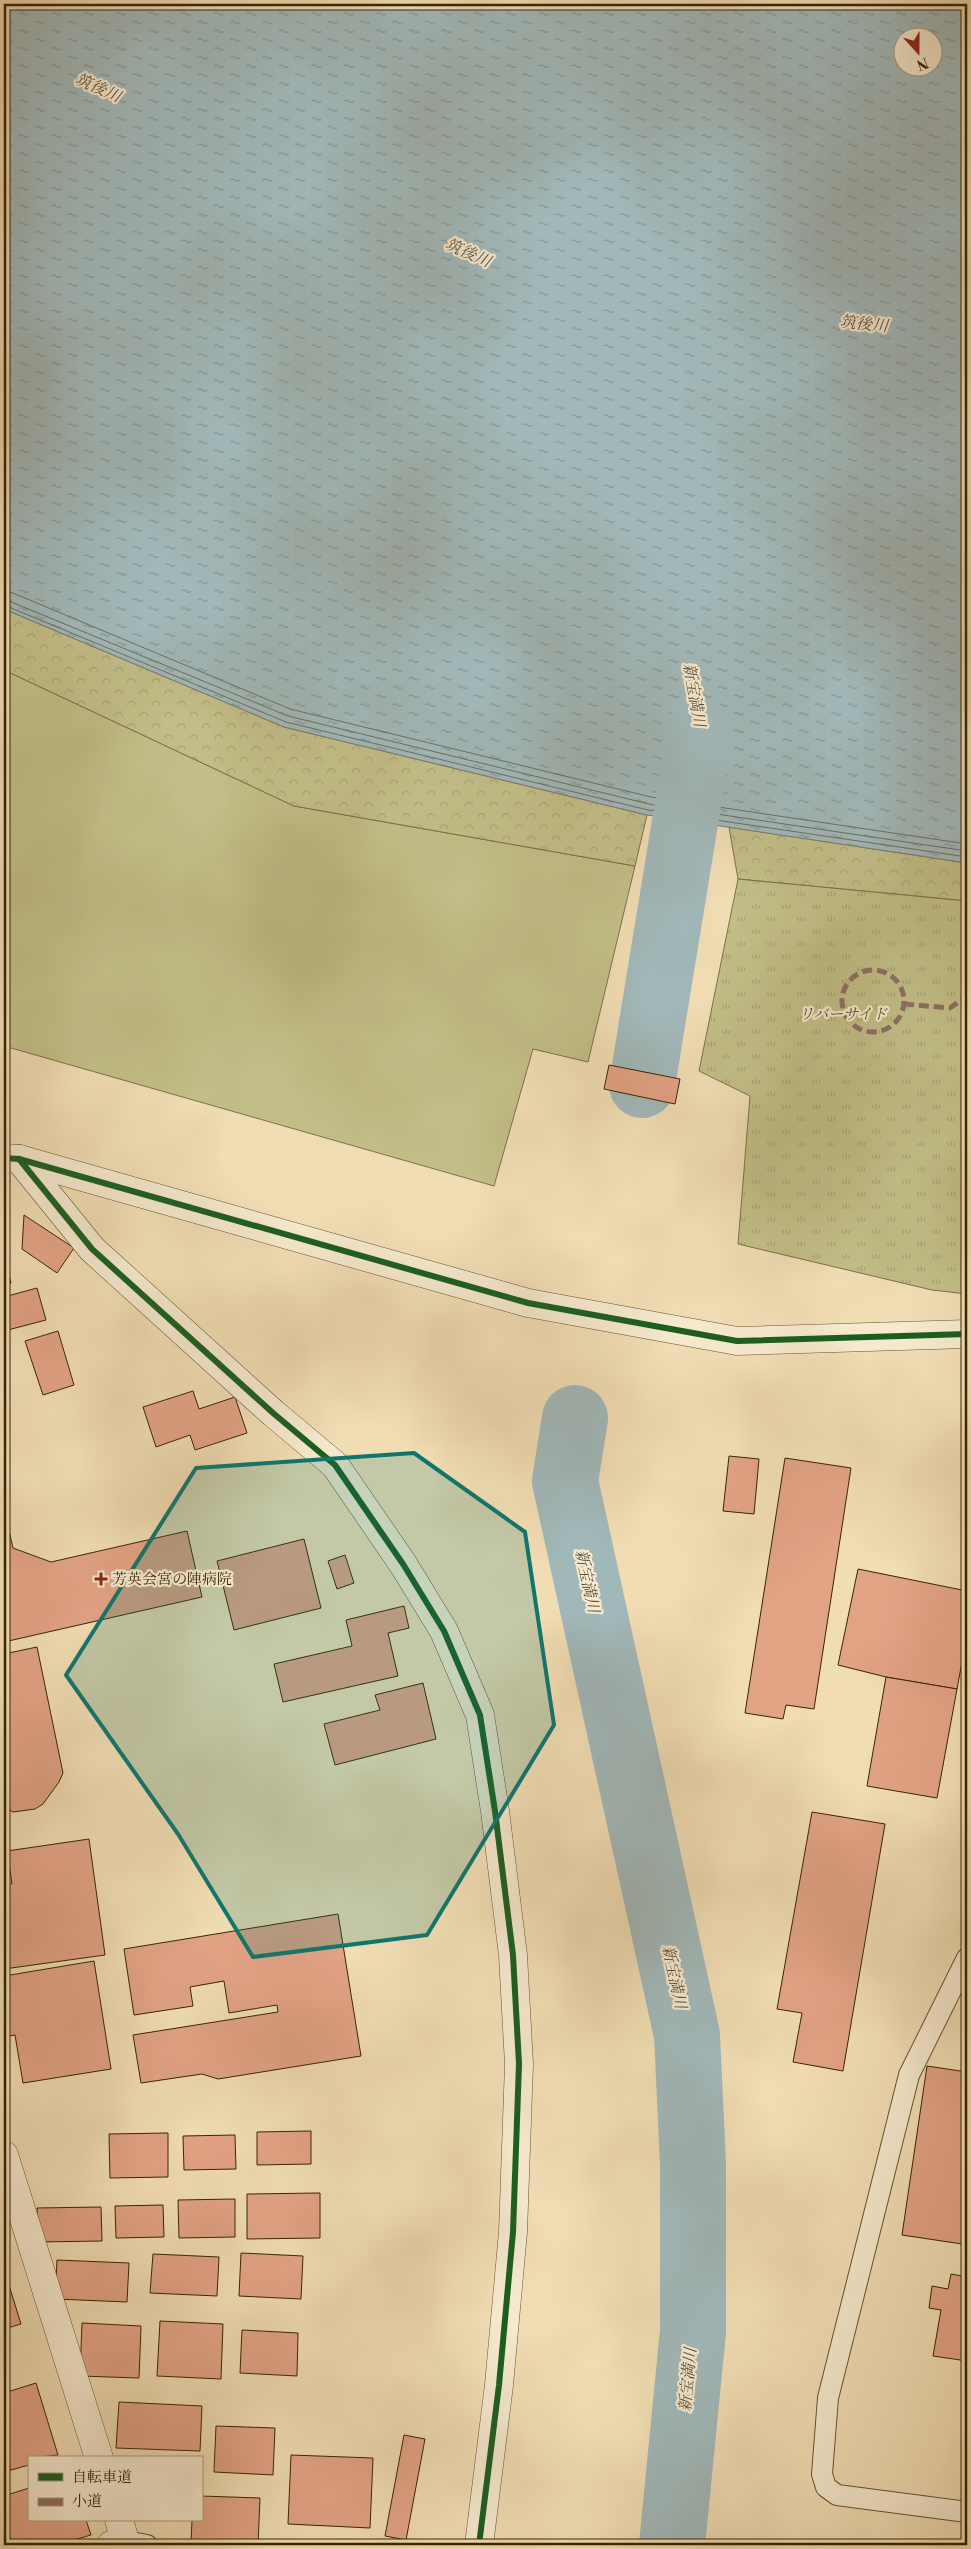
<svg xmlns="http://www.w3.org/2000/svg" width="971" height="2549" viewBox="0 0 971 2549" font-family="'Libre Bodoni','Noto Serif JP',serif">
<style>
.grass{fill:#c2be87;stroke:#7c7146}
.forest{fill:url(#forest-crowns);stroke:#7c7146}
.park{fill:url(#park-tufts);stroke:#7c7146}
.water{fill:url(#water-ripples);stroke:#777d71;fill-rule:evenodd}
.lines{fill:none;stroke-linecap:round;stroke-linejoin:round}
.shore{stroke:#6c6e5e;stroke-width:1}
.river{stroke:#a1b8b9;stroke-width:66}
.building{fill:#e2a385;stroke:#372404}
.service-casing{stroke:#665230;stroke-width:22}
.minor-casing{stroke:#665230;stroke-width:29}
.tertiary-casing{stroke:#665230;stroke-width:29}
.service{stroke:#f6e9ce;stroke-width:20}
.minor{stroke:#f6e9ce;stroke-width:28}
.tertiary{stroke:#f6e9ce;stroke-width:28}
.quiet{stroke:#8d6e63;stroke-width:5;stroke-dasharray:10 5;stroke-linecap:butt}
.cycleway-casing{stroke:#f6e9ce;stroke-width:9}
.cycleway{stroke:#1b5e20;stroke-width:6}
.marked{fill:#0f766e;fill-opacity:0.2;stroke:#0f766e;stroke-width:4;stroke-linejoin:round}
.poi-dot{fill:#8f2418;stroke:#f6e9ce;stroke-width:2}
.labels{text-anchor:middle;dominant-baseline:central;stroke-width:4.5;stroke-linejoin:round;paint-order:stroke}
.park-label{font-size:15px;font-style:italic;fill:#5a4a25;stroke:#f6e9ce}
.poi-label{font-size:15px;fill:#372404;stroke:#f6e9ce;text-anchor:start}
.water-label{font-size:16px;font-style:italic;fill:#57503a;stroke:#f6e9ce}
</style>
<defs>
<pattern id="forest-crowns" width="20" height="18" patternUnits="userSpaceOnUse" patternTransform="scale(1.25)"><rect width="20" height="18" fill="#c2be87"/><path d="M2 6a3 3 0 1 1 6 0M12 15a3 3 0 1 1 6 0" fill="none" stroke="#a7a373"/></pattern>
<pattern id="park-tufts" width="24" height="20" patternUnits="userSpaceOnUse" patternTransform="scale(1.25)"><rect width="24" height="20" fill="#c2be87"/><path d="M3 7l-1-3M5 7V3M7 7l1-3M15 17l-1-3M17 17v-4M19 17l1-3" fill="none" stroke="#a7a373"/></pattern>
<pattern id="water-ripples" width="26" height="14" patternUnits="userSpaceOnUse" patternTransform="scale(1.25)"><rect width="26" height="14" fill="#a1b8b9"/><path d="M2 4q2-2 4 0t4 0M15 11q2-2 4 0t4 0" fill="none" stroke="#849594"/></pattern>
</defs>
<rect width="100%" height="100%" fill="#f1ddb4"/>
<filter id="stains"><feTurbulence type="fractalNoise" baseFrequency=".004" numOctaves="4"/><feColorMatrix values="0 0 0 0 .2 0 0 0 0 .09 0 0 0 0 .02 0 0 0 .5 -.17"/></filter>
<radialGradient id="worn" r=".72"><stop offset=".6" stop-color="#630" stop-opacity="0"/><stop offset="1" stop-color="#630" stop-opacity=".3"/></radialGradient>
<polygon class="grass" points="4,670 294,806 635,866 588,1062 533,1049 494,1186 4,1046"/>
<g class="forest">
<polygon points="4,609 284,727 647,815 635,866 294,806 4,670"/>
<polygon points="729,827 967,863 967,901 738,879"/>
</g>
<polygon class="park" points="738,879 967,901 967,1294 932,1290 738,1244 750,1096 699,1071"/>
<path class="water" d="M 4,4 L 967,4 L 967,863 L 647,815 L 284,727 L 4,609 ZM 904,38 L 934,38 L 934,68 L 904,68 Z"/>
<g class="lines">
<g class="shore">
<polyline points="4,591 13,593 290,709 651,797 967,844"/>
<polyline points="4,599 288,716 649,804 967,851"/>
<polyline points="4,605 286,722 648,810 967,857"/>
</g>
<g class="river">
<polyline points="642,1085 700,731"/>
<polyline points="575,1418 565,1481 687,2035 693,2164 693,2331 672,2545"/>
</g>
</g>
<g class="building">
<polygon points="609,1065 680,1079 675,1104 604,1089"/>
<polygon points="24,1215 74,1248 57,1273 22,1249"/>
<polygon points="4,1256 11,1283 4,1284"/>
<polygon points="37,1288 46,1320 4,1331 4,1297"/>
<polygon points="58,1331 74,1385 43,1395 25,1341"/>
<polygon points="193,1391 199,1409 235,1397 247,1433 195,1450 190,1435 156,1447 143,1407"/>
<polygon points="729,1456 759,1459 754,1514 723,1511"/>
<polygon points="785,1458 851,1468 814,1709 786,1705 783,1719 745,1713"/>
<polygon points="4,1509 13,1548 51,1562 187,1531 202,1597 4,1642"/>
<polygon points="304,1539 321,1608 234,1630 217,1561"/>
<polygon points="345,1555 354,1583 337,1589 328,1561"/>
<polygon points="858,1569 967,1591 967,1635 957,1689 886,1677 838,1665"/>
<polygon points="404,1606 409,1628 388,1633 398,1676 283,1702 274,1664 352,1646 346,1620"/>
<polygon points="37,1647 63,1773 59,1782 43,1804 35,1809 13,1812 4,1807 4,1654"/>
<polygon points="886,1677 957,1689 937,1798 867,1786"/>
<polygon points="423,1683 436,1739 335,1765 324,1724 380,1710 375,1695"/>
<polygon points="812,1812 885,1824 843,2071 793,2062 802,2013 777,2009"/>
<polygon points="89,1839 105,1955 4,1969 4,1885 12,1884 7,1851"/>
<polygon points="338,1914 361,2056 218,2079 202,2074 141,2083 133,2035 278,2012 277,2005 229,2013 224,1981 190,1987 193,2006 134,2015 124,1949"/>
<polygon points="94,1961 111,2069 23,2083 15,2035 4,2037 4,1976"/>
<polygon points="927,2066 967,2072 967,2208 962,2244 902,2235"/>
<polygon points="311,2131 311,2164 257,2165 257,2132"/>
<polygon points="168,2133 168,2177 110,2178 109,2134"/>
<polygon points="235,2135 236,2169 184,2170 183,2136"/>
<polygon points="320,2193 320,2238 247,2239 247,2194"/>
<polygon points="235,2199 235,2237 179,2238 178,2200"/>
<polygon points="163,2205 164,2237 116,2238 115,2206"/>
<polygon points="101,2207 102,2241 38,2242 37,2208"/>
<polygon points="241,2253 303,2256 301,2299 239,2296"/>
<polygon points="153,2254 219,2257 217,2296 150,2293"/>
<polygon points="57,2260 129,2263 127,2302 55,2299"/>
<polygon points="4,2269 21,2324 4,2329"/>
<polygon points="951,2274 967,2277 967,2361 933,2356 941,2310 929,2308 932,2286 948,2289"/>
<polygon points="160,2321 223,2324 221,2379 157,2376"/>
<polygon points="82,2323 141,2326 139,2378 80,2376"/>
<polygon points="242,2330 298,2333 297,2376 240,2373"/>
<polygon points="36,2383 58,2455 29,2458 29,2465 4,2472 4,2393"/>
<polygon points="119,2402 202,2406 200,2451 116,2448"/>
<polygon points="216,2426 275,2428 273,2475 214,2472"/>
<polygon points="404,2435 425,2439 406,2540 385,2536"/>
<polygon points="291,2455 373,2458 370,2528 288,2524"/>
<polygon points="29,2488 29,2520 86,2520 91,2535 57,2545 12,2545 4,2518 4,2496"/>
<polygon points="201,2496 260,2498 258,2545 191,2543 192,2520 201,2520"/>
</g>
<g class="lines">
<defs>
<g id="service">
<polyline points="967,1958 909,2075 828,2398 822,2474 826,2487 837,2495 967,2512"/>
<polyline points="125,2541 147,2545"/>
</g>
<g id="minor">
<polyline points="19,1159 92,1249 273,1413 335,1465 403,1564 444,1631 480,1715 495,1811 513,1955 519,2064 513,2232 499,2385 479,2545"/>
<polyline points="4,2155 99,2458"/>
<polyline points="111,2545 125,2541 119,2520"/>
</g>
<polyline id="tertiary" points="4,1158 19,1159 528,1303 737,1341 967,1334"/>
</defs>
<use href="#service" class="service-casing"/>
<use href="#minor" class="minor-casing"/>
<use href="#tertiary" class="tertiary-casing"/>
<use href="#service" class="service"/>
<use href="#minor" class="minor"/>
<use href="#tertiary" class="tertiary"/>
<g class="quiet">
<circle cx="873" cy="1001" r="31"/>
<polyline points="904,1004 950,1008 967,996"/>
</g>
<defs>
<g id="cycleway">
<polyline points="4,1158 19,1159 528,1303 737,1341 967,1334"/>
<polyline points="19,1159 92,1249 273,1413 335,1465 403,1564 444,1631 480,1715 495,1811 513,1955 519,2064 513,2232 499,2385 479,2545"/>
</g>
</defs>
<use href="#cycleway" class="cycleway-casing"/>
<use href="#cycleway" class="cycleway"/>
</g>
<path class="marked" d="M 414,1453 L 525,1532 L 554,1725 L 427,1935 L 253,1957 L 178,1834 L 66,1675 L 196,1468 Z"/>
<path class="poi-dot" d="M98.5 1571.5h5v5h5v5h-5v5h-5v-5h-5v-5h5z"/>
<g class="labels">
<g class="park-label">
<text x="843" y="1014">リバーサイド</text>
</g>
<g class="poi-label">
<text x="112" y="1579">芳英会宮の陣病院</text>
</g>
<g class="water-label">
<text transform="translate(98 88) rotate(24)">筑後川</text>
<text transform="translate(468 253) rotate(24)">筑後川</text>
<text transform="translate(864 324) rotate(6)">筑後川</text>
<text transform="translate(694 695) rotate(80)">新宝満川</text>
<text transform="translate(587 1581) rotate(78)">新宝満川</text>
<text transform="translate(674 1977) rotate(78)">新宝満川</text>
<text transform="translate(688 2380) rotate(-85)">新宝満川</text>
</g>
</g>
<rect width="971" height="2549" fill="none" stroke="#f1ddb4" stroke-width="20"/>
<rect x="5" y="5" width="961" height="2539" fill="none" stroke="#372404" stroke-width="2.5"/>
<rect x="10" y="10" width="951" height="2529" fill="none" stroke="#372404"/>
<rect x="28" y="2456" width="175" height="65" fill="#f6e9ce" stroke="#aa9a7d"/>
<rect x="38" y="2473" width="25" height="8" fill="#1b5e20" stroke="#aa9a7d"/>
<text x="72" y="2482" font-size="15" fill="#372404">自転車道</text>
<rect x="38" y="2498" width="25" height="8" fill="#8d6e63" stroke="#aa9a7d"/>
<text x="72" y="2506" font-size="15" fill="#372404">小道</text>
<g transform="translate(918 52) rotate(159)"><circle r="24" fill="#f6e9ce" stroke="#aa9a7d"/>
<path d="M0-4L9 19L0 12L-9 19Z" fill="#8f2418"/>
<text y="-8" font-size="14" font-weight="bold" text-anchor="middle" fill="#372404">N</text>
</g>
<rect width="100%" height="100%" filter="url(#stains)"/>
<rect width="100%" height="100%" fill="url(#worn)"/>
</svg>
